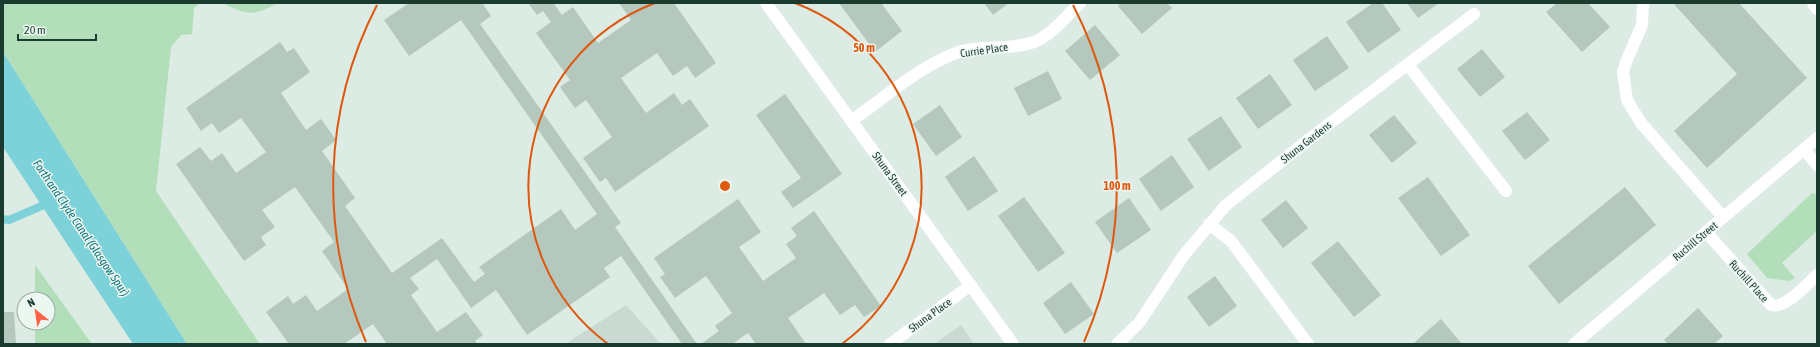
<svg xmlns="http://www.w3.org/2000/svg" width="1820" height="347" viewBox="0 0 1820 347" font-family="'Asap Condensed',sans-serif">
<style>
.built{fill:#cadad2}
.green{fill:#b2dfba}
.water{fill:#7cd2d8}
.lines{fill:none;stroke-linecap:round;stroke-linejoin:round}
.stream{stroke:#7cd2d8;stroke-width:8}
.building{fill:#b4c8be}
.minor{stroke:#fff;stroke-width:12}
.ring{fill:none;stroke:#de580e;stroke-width:2}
.labels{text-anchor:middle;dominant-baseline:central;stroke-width:3;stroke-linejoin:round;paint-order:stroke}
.street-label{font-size:11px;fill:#1c3b30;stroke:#edf7f1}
.water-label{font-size:12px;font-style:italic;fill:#10757d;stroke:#edf7f1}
.centre{fill:#de580e;stroke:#edf7f1;stroke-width:2}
.ring-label{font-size:12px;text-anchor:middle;font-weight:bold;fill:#de580e;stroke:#edf7f1;stroke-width:3;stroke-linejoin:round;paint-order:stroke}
</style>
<rect width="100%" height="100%" fill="#dcebe3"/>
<g class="built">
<polygon points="626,305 661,344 565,344"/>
<polygon points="961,325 974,344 934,344"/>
</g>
<g class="green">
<polygon points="3,3 200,3 194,8 192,34 181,35 171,47 156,191 260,344 187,344 3,52"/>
<path d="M 222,3 L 278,3 C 251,17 249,15 222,3 Z"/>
<polygon points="1812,193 1817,194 1817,231 1782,263 1795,278 1790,281 1767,278 1747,254"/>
<polygon points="35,265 92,344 35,344 35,323 48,323 48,299 35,299"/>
</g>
<polygon class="water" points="3,52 187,344 133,344 3,147"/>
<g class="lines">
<polyline class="stream" points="3,219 9,220 51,202"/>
</g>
<g class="building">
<polygon points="409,3 485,3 483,4 491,16 480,24 621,223 615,227 697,344 682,344 621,256 604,268 610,277 527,335 496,290 471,308 437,259 410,278 419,289 411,295 437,332 466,312 483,335 475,341 478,344 387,344 373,324 344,344 289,344 266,312 288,296 293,304 306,295 317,311 348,289 322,251 334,242 295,187 262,210 275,227 261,237 266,245 244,261 176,164 200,147 211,161 222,153 236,173 266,152 241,118 219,133 212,123 201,131 186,108 280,42 287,52 294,48 310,72 281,93 306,130 321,119 336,140 322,151 355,198 345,206 392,273 442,238 474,282 485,274 479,267 561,209 575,230 597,214 461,20 409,56 384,20"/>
<polygon points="528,3 555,3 554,4 562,15 573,7 598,43 631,20 619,3 674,3 716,63 695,78 687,66 673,76 657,53 621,78 646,113 674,93 682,105 690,99 709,126 615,192 606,178 600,182 583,158 612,137 586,100 575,108 560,87 570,80 536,33 551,22 543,11 537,15"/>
<polygon points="839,3 881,3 902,31 875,52"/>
<polygon points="984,3 1009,3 993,15"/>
<polygon points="1121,3 1167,3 1172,8 1142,34 1118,6"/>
<polygon points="1373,3 1382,3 1401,30 1368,53 1346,22"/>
<polygon points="1407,3 1439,3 1418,18"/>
<polygon points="1557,3 1588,3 1610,27 1582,52 1546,12"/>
<polygon points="1673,3 1739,3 1807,78 1707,168 1674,131 1737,74"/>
<polygon points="1095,25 1120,55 1090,80 1065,51"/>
<polygon points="1327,36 1349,68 1315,91 1293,60"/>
<polygon points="1482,49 1505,77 1480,97 1457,69"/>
<polygon points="1048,71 1062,99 1028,116 1014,88"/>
<polygon points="1270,74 1292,105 1258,129 1236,98"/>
<polygon points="785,94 842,174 793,208 781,192 801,178 756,115"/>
<polygon points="940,105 962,137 936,156 913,124"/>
<polygon points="1527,112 1550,140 1525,160 1502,131"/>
<polygon points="1394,115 1417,143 1392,163 1369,135"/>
<polygon points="1221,116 1242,147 1209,171 1187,139"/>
<polygon points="1172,155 1194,187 1161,211 1139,179"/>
<polygon points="974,156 998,191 968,211 945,177"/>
<polygon points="1428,177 1470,235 1441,256 1398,198"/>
<polygon points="1625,187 1656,225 1559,304 1528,266"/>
<polygon points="1024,197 1065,253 1038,272 998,216"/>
<polygon points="1129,198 1151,230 1117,253 1095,222"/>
<polygon points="738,199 761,232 739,247 763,281 796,258 786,244 797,236 791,228 814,211 881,306 864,317 855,305 840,315 824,293 788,318 806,344 756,344 748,333 732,344 701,344 719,331 715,326 732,313 706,276 675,298 660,277 665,274 654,258"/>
<polygon points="1286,200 1308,228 1283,248 1261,220"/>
<polygon points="1338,241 1381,295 1354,317 1311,263"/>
<polygon points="1215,276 1237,306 1209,327 1187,297"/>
<polygon points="1071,282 1094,314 1065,334 1043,303"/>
<polygon points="1698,308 1723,336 1714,344 1668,344 1664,340"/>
<polygon points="3,312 14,312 16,344 3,344"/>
<polygon points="1441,319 1462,344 1413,344 1426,332"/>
</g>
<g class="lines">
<g class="minor">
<polyline points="766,3 1013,344"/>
<polyline points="1643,3 1642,25 1626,62 1623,72 1627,100 1641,123 1723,217"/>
<polyline points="1813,3 1817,9"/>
<polyline points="1408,65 1506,191"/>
<path d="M 851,121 C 883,99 920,66 956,53 C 980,44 1009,51 1034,42 C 1052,35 1066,16 1080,3"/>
<polyline points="1804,149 1817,165"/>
<polyline points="1209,224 1231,241 1308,344"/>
<path d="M 1706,232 L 1771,305 C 1786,309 1806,285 1817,275"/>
<polyline points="890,344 971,285"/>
<polyline points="1117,344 1139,323 1184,255 1226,205 1321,130 1474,14"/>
<polyline points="1574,344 1817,138"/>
</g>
</g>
<g class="ring">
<path d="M608 344A196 196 0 0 1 655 3M795 3A196 196 0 0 1 842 344"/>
<path d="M366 342A392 392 0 0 1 377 5M1073 5A392 392 0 0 1 1084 342"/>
</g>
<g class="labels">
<g class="street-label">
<text transform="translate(984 50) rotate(-8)">Currie Place</text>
<text transform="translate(1306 142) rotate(-38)">Shuna Gardens</text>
<text transform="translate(890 174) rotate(54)">Shuna Street</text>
<text transform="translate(1695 241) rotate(-40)">Ruchill Street</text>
<text transform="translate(1749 281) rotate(48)">Ruchill Place</text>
<text transform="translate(930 315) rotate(-36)">Shuna Place</text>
</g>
<g class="water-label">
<text transform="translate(81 228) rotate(56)">Forth and Clyde Canal (Glasgow Spur)</text>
</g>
</g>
<circle cx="725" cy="186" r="6" class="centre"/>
<g class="ring-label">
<text x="864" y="52">50 m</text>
<text x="1117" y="190">100 m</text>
</g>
<rect width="1820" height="347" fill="none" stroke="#1c3b30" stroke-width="8"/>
<g transform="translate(36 311) rotate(330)"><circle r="19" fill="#edf7f1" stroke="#99aca4"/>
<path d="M0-3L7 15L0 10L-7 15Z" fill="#ff6246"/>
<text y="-6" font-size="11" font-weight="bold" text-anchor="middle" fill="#1c3b30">N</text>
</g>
<path d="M18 34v6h78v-6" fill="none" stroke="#1c3b30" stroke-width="2"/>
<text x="24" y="34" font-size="12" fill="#1c3b30" stroke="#edf7f1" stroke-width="3" paint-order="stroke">20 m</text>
</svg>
